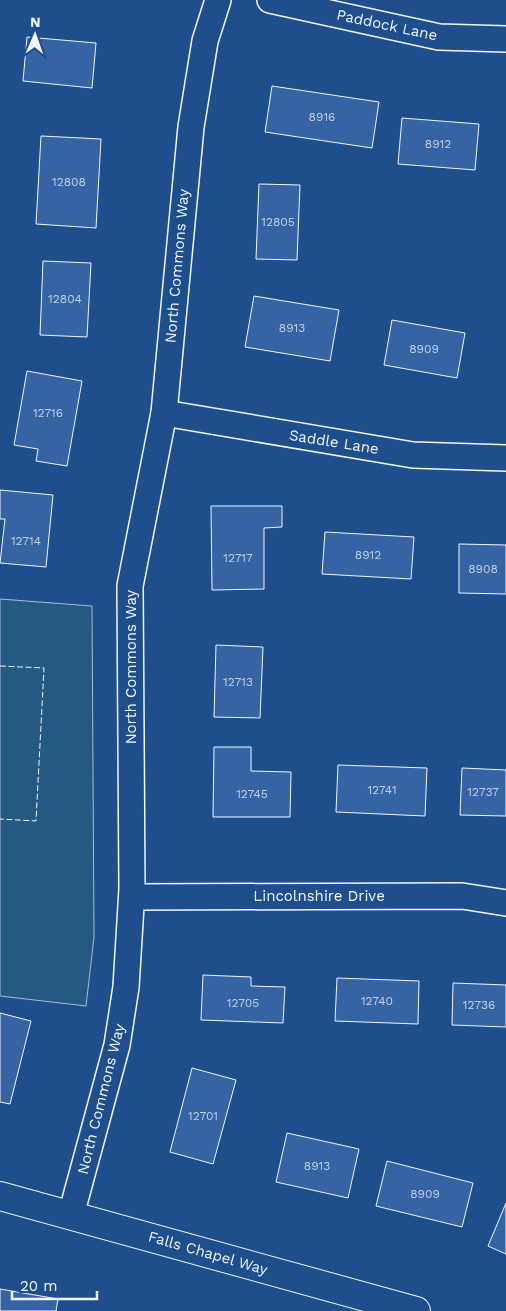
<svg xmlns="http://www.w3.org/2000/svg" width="506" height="1311" viewBox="0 0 506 1311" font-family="'Work Sans',sans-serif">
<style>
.green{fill:#245a82;stroke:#a8bbd7}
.building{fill:#3563a3;stroke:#f2f6ff}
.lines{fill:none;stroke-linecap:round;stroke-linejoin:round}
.street-casing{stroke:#f2f6ff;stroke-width:28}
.secondary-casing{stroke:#f2f6ff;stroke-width:30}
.street{stroke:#1f4e8c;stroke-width:25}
.secondary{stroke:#1f4e8c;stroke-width:28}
.fence{stroke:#f2f6ff;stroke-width:1;stroke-dasharray:6 2.5;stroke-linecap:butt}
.labels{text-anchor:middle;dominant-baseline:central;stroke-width:4;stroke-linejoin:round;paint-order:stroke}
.number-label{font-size:12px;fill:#c3d1e8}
.street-label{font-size:15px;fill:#f2f6ff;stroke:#1f4e8c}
</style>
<rect width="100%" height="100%" fill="#1f4e8c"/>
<polygon class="green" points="0,599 92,606 94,937 86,1006 0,996"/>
<g class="building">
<polygon points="27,37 96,43 92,88 23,81"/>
<polygon points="272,86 379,102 372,148 265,132"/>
<polygon points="402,118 479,124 475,170 398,164"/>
<polygon points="41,136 101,139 96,228 36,224"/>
<polygon points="259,184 300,185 297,260 256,259"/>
<polygon points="43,261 91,263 87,337 40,335"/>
<polygon points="254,296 339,310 330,361 245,347"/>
<polygon points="392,320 465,333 457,378 384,365"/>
<polygon points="27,371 82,381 67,466 36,461 38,449 14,445"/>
<polygon points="0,490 53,495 46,567 0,563 5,519 0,519"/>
<polygon points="211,506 282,506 282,527 264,528 264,589 212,590"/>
<polygon points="325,532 414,537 411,579 322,574"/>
<polygon points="459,544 506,545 506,594 459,593"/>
<polygon points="216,645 263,647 260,718 214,717"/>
<polygon points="214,747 251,747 251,771 291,772 290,817 213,817"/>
<polygon points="338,765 427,768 425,816 336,812"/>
<polygon points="462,768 506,770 506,816 460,815"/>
<polygon points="203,975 251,977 251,986 285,987 283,1023 201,1020"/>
<polygon points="337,978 419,981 418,1024 335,1021"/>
<polygon points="453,983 506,985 506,1027 452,1025"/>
<polygon points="0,1013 31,1021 10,1104 0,1102"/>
<polygon points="192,1068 236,1080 213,1164 170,1152"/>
<polygon points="287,1133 359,1149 348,1198 276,1182"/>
<polygon points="387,1161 473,1183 462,1227 376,1206"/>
<polygon points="506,1203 506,1254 488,1246"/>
<polygon points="0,1289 58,1299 56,1311 0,1311"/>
</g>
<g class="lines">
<defs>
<g id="street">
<polyline points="270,0 439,37 506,39"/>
<polyline points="164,413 413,455 506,458"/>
<polyline points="132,897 462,896 506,903"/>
<polyline points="71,1215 117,1045 126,987 132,889 130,586 164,413 191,127 205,41 218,0"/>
</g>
<polyline id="secondary" points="0,1196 416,1311"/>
</defs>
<use href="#street" class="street-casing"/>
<use href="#secondary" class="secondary-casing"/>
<use href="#street" class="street"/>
<use href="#secondary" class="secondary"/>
<polyline class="fence" points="0,666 44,668 36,821 0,819"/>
</g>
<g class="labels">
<g class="number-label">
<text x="322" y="117">8916</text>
<text x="438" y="144">8912</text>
<text x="69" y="182">12808</text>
<text x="278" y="222">12805</text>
<text x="65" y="299">12804</text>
<text x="292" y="328">8913</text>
<text x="424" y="349">8909</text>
<text x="48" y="413">12716</text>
<text x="26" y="541">12714</text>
<text x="368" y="555">8912</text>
<text x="238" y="558">12717</text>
<text x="483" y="569">8908</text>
<text x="238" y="682">12713</text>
<text x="382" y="790">12741</text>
<text x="483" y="792">12737</text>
<text x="252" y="794">12745</text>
<text x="377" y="1001">12740</text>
<text x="243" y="1003">12705</text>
<text x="479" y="1005">12736</text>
<text x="203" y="1116">12701</text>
<text x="317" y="1166">8913</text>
<text x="425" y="1194">8909</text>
</g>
<g class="street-label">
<text transform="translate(387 25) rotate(12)">Paddock Lane</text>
<text transform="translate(177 266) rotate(-85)">North Commons Way</text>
<text transform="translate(334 442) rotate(9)">Saddle Lane</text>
<text transform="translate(131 667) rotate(-90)">North Commons Way</text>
<text x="319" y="896">Lincolnshire Drive</text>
<text transform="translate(101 1099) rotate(-76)">North Commons Way</text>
<text transform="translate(208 1253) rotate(16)">Falls Chapel Way</text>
</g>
</g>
<g transform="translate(35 35) rotate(2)" stroke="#1f4e8c" stroke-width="4" paint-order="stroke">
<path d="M0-4L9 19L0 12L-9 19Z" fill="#f2f6ff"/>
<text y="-8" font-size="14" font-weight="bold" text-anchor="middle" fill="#f2f6ff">N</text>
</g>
<path d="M12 1291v8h85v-8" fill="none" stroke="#f2f6ff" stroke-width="2.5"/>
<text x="20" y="1291" font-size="15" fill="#f2f6ff" stroke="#1f4e8c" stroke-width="4" paint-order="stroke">20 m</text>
</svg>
